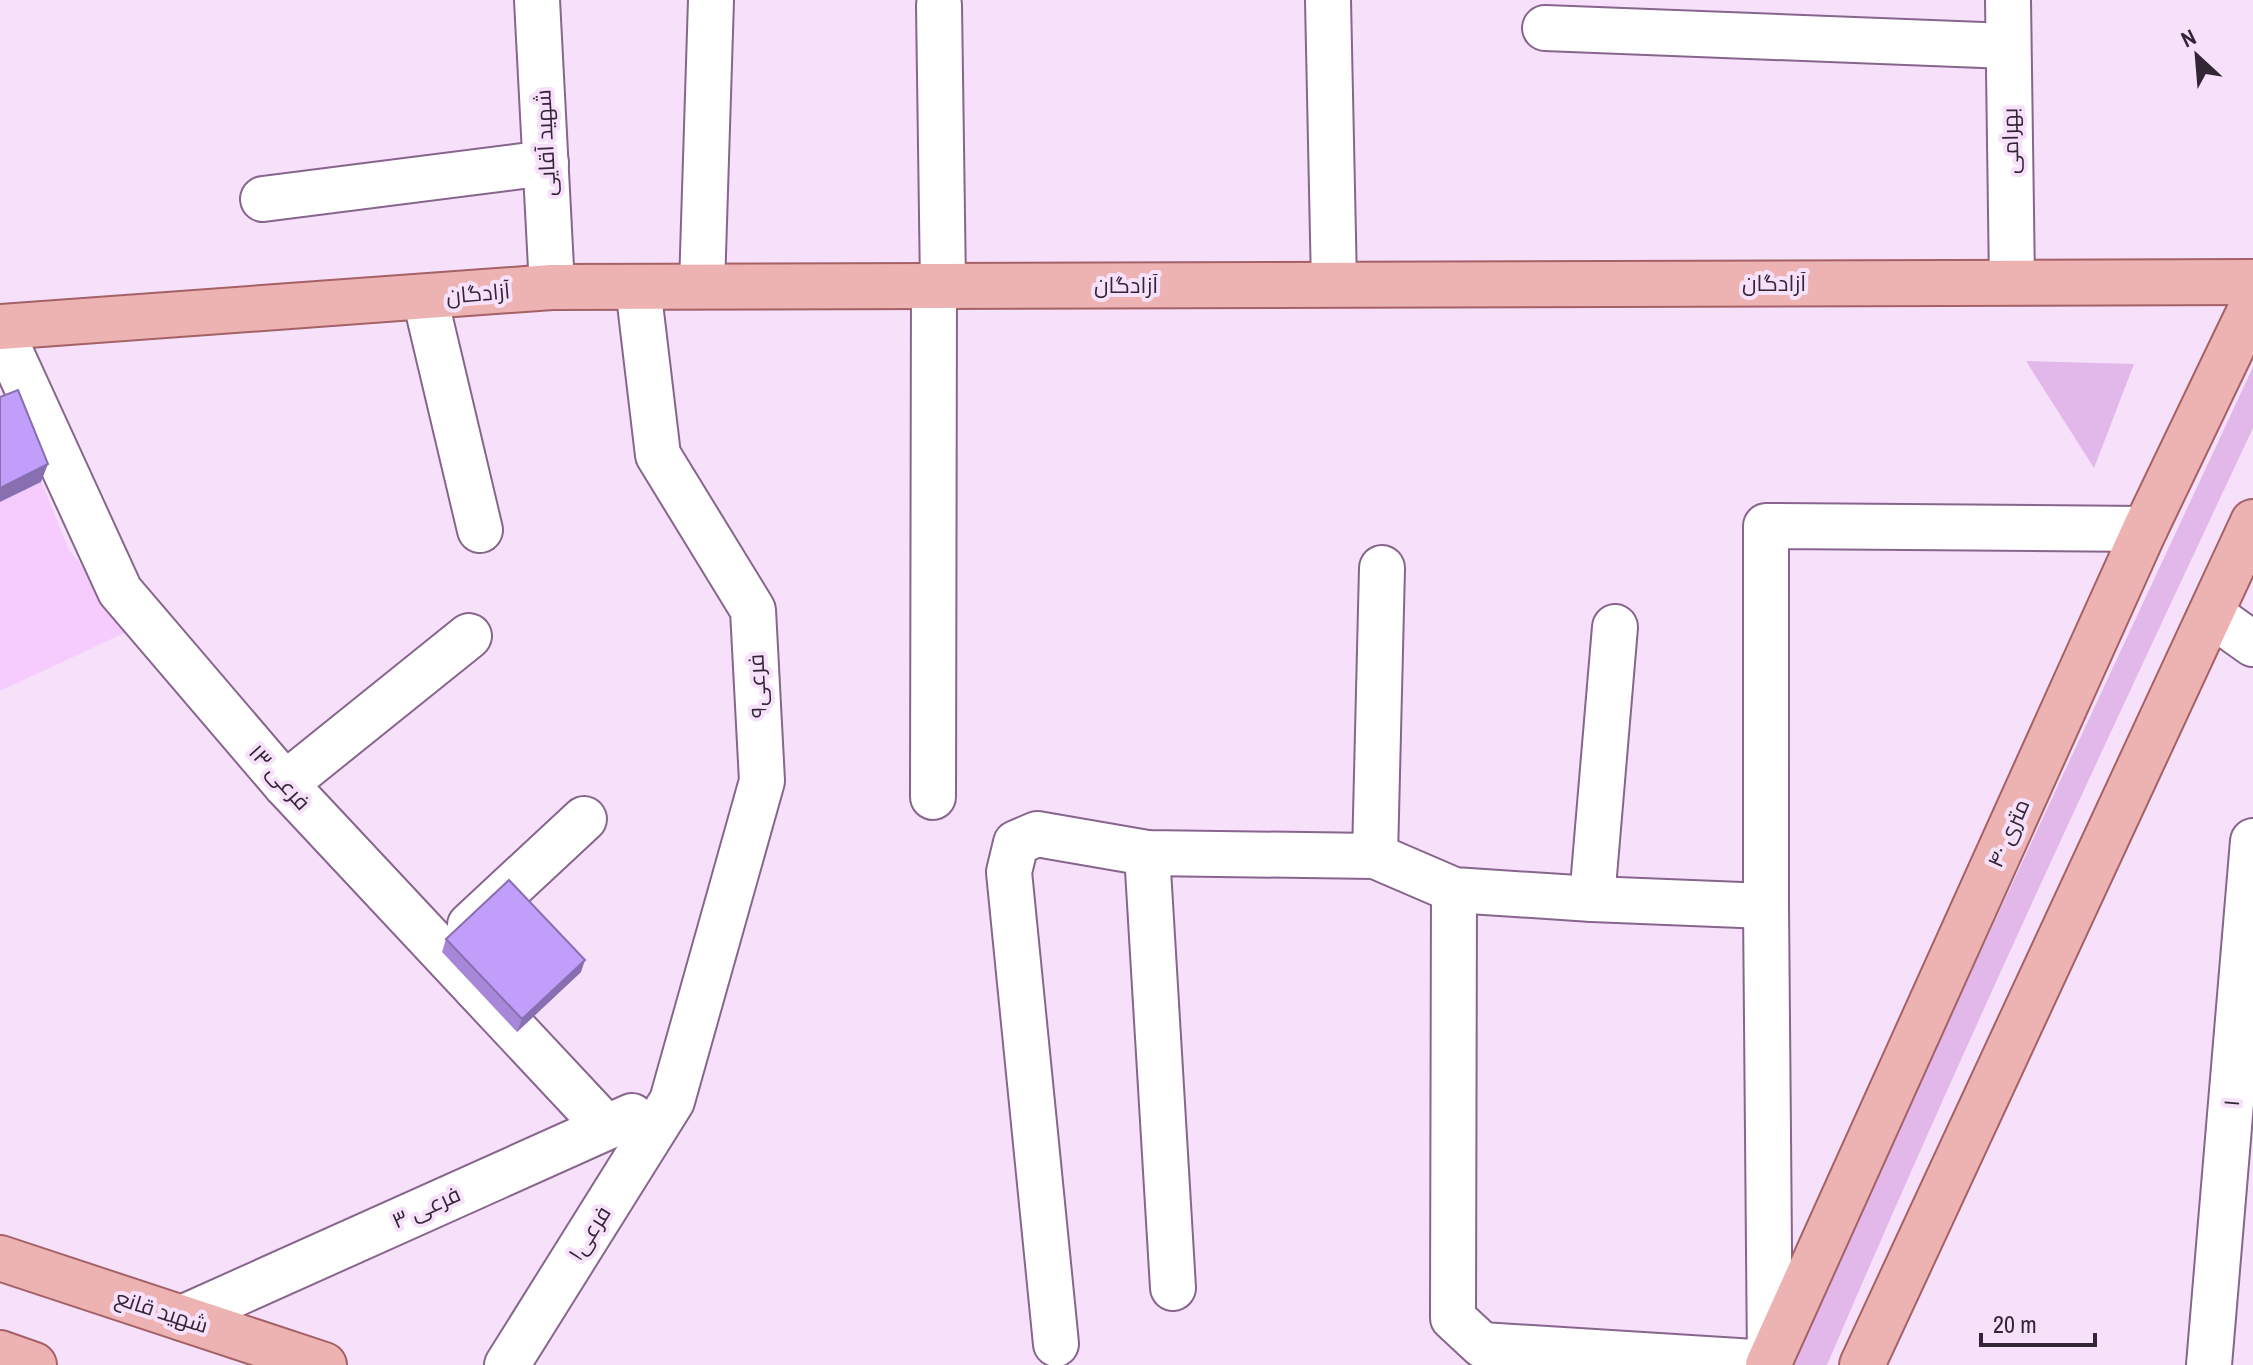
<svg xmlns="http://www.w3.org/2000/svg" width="2253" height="1365" viewBox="0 0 2253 1365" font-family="'Archivo Narrow',Cairo,sans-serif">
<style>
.built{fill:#f6ccfe}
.green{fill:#e2b7ea}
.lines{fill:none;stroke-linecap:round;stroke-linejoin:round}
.minor-casing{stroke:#87658d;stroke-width:48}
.major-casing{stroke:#a46166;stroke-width:48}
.minor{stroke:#fff;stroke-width:44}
.major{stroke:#edb3b3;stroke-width:44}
.wall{fill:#a788d8}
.shaded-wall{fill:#886fb0}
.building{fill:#c29efb;stroke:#886fb0;stroke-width:2}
.labels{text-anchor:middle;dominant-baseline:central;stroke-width:8;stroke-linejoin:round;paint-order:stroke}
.street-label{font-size:22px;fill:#332536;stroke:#f6e0fa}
</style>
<rect width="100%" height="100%" fill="#f6e0fa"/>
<polygon class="built" points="7,397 69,550 133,629 0,691 0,398"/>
<g class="green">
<polygon points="2026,361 2134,364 2094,468"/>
<path d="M 2253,367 L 2253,428 C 2107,739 1962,1049 1827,1365 L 1788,1365 Z"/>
</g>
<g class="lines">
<defs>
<g id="minor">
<polyline points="537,0 552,287"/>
<polyline points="1328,0 1334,284"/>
<polyline points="2008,0 2012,282"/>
<polyline points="939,5 943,285"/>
<polyline points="1545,28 2008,46"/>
<polyline points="263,199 546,163"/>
<polyline points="702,286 711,0"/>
<polyline points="425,298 480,530"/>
<polyline points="0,329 120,591 285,784 605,1126"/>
<polyline points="2211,614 2253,644"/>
<polyline points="285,784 469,636"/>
<polyline points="933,797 934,286"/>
<polyline points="1147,853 1173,1288"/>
<polyline points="1375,856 1382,568"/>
<polyline points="1454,890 1453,1318 1482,1345 1770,1363 1766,906 1766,526 2145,529"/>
<polyline points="1592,899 1615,627"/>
<polyline points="470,925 584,819"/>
<polyline points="182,1318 632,1116"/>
<polyline points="1056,1344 1009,872 1016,843 1037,834 1147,853 1375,856 1454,890 1592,899 1766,906"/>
<polyline points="507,1365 672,1101 762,781 753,610 658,455 638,287"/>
<polyline points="2209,1365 2253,841"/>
</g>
<g id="major">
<polyline points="0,327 552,287 2253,282"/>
<polyline points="0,1258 324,1365"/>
<polyline points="0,1353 34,1365"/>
<polyline points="1768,1365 2145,529 2253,304"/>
<polyline points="1862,1365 2253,522"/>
</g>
</defs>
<use href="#minor" class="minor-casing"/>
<use href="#major" class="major-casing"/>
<use href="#minor" class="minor"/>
<use href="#major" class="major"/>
</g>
<polygon class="wall" points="446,939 581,972 517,1032 442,952"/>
<g class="shaded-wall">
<polygon points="48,464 41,482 0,502 0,488"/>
<polygon points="585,960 581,972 517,1032 522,1019"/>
</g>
<g class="building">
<polygon points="18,390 48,464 0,488 0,397"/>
<polygon points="509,880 585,960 522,1019 446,939"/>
</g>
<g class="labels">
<g class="street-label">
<text transform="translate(2010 141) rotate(-91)">بهرامی</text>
<text transform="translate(545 143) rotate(-93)">شهید آقایی</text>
<text x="1774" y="283">آزادگان</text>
<text x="1126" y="285">آزادگان</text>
<text transform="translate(478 293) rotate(-5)">آزادگان</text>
<text transform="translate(757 686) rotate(-93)">فرعی۹</text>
<text transform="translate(280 777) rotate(48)">فرعی ۱۳</text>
<text transform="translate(2008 833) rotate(-66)">۴۰ متری</text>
<text transform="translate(2231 1103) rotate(-85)">۱</text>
<text transform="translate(426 1207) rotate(-24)">فرعی ۳</text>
<text transform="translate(589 1233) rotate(-58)">فرعی۱</text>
<text transform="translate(162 1311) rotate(18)">شهید قانع</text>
</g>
</g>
<g transform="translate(2197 56) rotate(334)" stroke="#f6e0fa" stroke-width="6" paint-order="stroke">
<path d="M0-6L14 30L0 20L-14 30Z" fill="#332536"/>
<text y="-12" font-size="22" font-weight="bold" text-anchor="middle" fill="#332536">N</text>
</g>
<path d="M1981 1333v12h114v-12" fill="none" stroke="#332536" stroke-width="4"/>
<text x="1993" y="1333" font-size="24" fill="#332536" stroke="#f6e0fa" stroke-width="6" paint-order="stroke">20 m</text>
</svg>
